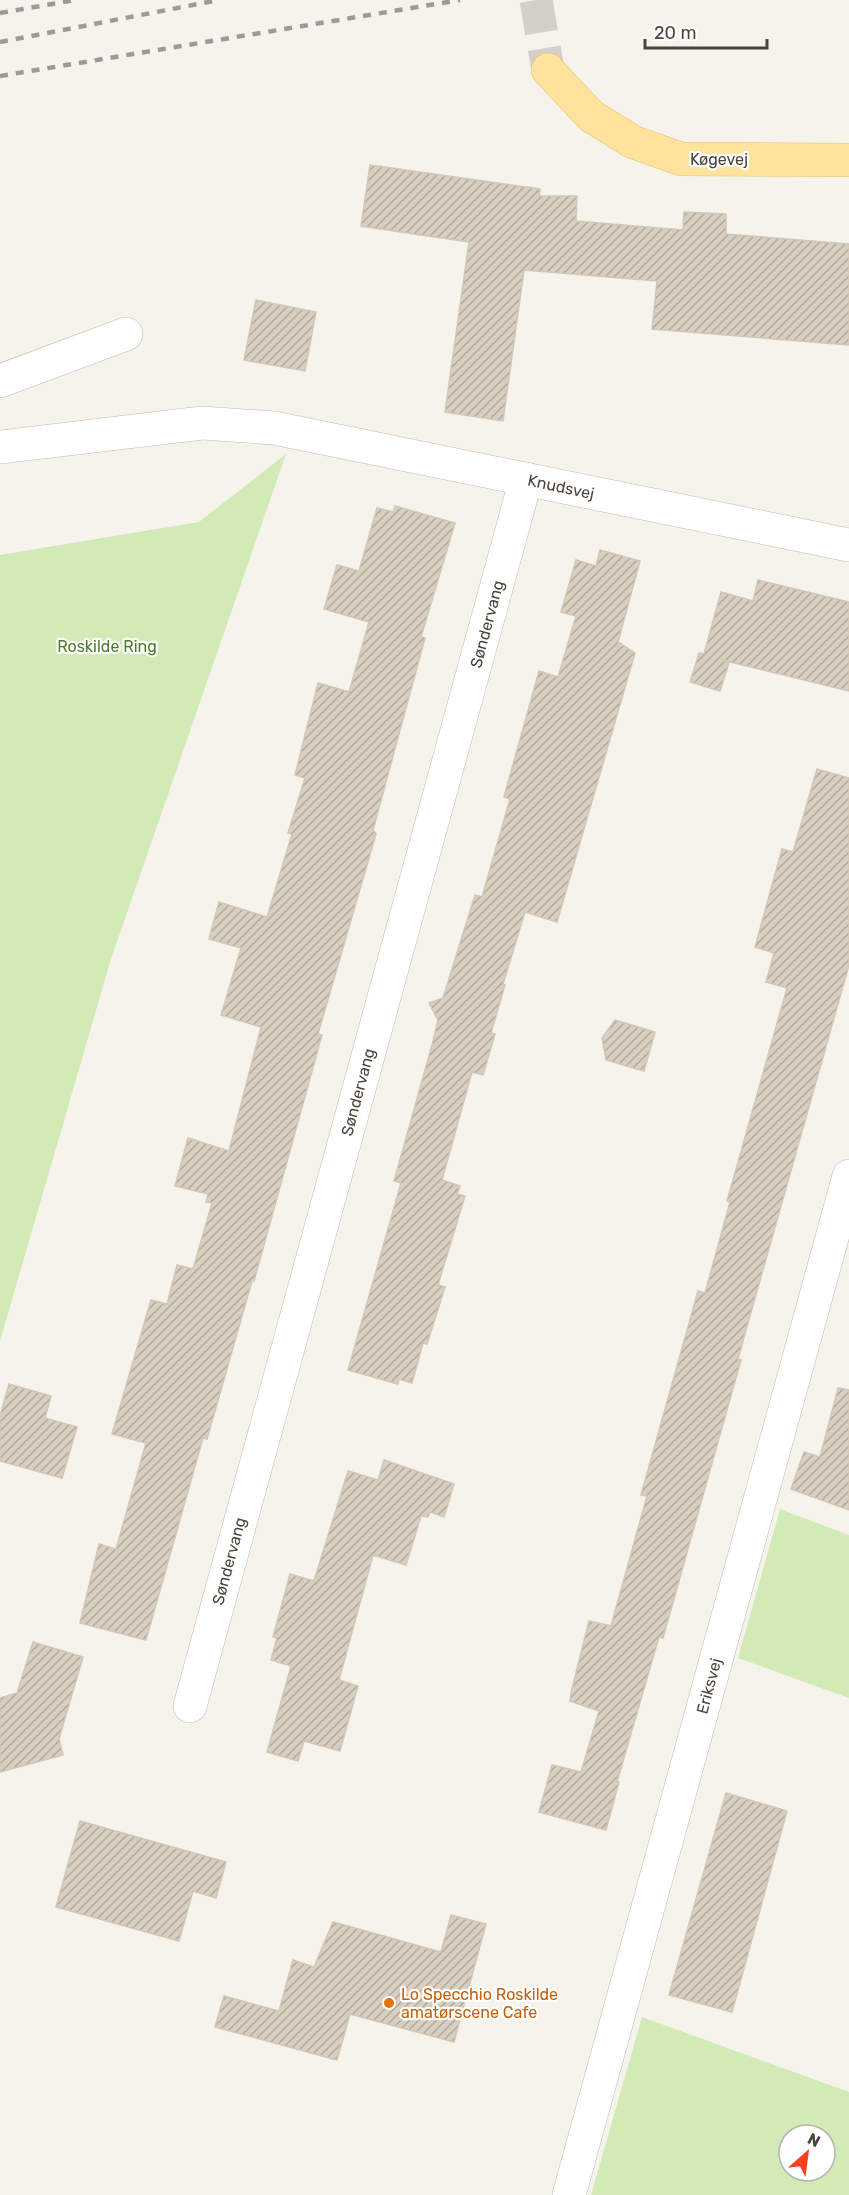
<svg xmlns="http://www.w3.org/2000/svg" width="849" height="2195" viewBox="0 0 849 2195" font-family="Rubik,sans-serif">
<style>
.green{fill:#d2eab5;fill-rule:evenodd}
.building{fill:url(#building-hatch);stroke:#d3c7b4;stroke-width:1.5}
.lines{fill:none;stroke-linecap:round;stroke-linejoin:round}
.major-tunnel{stroke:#d4d0c8;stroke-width:33;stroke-dasharray:33 16;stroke-linecap:butt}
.minor-casing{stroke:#c2bbae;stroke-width:34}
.major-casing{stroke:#e6c16a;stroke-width:34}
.minor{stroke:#fff;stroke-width:33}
.major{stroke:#ffe39c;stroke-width:33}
.rail{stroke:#9a9a9a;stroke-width:4.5;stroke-dasharray:8 8;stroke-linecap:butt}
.food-dot{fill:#e8710a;stroke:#fff;stroke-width:2}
.labels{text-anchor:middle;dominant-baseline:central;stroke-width:4.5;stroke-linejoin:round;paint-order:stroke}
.street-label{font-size:16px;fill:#4b4439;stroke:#fff}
.park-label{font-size:16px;fill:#4a7f2a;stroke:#fff}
.food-label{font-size:16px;fill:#c56008;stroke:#fff;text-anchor:start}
</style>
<defs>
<pattern id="building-hatch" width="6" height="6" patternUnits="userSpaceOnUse" patternTransform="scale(1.5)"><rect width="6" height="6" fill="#d8cfc1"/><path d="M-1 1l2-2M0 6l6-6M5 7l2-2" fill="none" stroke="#b1aa9e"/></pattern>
</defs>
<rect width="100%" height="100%" fill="#f6f3ec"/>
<g class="green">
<polygon points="286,454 111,959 0,1341 0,555 199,522"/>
<polygon points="780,1509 849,1535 849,1698 738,1658"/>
<path d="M 642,2017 L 849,2092 L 849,2195 L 591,2195 ZM 789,2135 L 825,2135 L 825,2171 L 789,2171 Z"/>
</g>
<g class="building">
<polygon points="370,165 540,189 539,196 577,196 576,221 683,230 684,212 726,214 726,234 849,244 849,345 652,329 657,281 524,270 503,421 445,412 469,242 361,226"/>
<polygon points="256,300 316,312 305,371 244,360"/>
<polygon points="395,506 455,523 421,637 425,638 373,830 376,834 318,1034 322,1035 254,1281 252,1281 207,1439 203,1438 146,1640 80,1623 99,1544 116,1549 146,1443 112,1434 151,1300 167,1304 177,1265 193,1269 212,1203 206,1202 208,1194 175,1186 188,1138 229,1151 261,1027 221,1015 241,948 209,939 219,902 267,917 292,834 288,833 305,778 295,775 318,683 349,692 369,622 324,609 337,565 359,571 377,508 393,512"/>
<polygon points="600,550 640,561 618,642 635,653 557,922 525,912 503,984 505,985 491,1033 495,1034 483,1075 472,1072 442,1180 460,1186 457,1194 465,1196 438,1285 445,1287 427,1344 423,1343 412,1383 399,1379 398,1384 348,1370 401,1183 394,1181 432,1045 438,1020 429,1003 443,998 475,895 482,897 510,799 504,797 539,671 558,677 576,616 561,612 576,560 596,566"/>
<polygon points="758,580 849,602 849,691 722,660 729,663 720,691 690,682 699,653 704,654 721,592 753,601"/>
<polygon points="817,769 849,778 849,965 746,1330 738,1359 741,1360 663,1638 659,1637 617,1782 619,1782 606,1830 539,1812 552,1765 581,1772 599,1711 570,1701 571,1693 589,1621 611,1626 647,1496 641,1495 698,1291 705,1293 730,1202 727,1201 787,988 766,982 774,953 755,947 782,849 793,852"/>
<polygon points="615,1020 655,1032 644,1071 606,1060 602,1038"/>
<polygon points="9,1384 51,1396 45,1418 77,1427 62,1478 0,1461 0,1416"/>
<polygon points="838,1388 849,1390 849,1510 791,1489 804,1452 820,1457"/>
<polygon points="384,1460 454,1484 444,1517 430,1512 428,1517 421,1516 406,1565 373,1555 339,1680 358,1686 340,1751 304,1741 298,1761 267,1752 291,1666 271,1660 277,1638 273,1637 290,1574 314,1581 348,1471 378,1480"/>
<polygon points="33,1642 83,1657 59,1739 63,1755 0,1772 0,1698 17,1693"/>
<polygon points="726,1793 787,1811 732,2012 669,1995"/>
<polygon points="80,1821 226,1862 216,1898 193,1891 179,1941 56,1907"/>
<polygon points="451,1915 486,1924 454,2042 350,2014 337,2060 215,2027 224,1996 279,2011 293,1960 314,1967 333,1922 441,1952"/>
</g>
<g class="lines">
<polyline class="major-tunnel" points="536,0 548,70"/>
<defs>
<g id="minor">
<polyline points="0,381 126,334"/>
<polyline points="0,447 202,423 274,428 849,545"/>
<polyline points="190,1706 526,479"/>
<polyline points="569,2195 849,1176"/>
</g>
<polyline id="major" points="548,70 591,116 633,142 681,159 849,160"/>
</defs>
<use href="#minor" class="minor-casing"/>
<use href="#major" class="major-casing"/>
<use href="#minor" class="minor"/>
<use href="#major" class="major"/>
<g class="rail">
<polyline points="0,13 75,0"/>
<polyline points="0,42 219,0"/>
<polyline points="0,76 460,0"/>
</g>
</g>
<circle class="food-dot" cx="389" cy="2003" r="6"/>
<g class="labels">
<g class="street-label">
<text x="719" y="159">Køgevej</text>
<text transform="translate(561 487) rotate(12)">Knudsvej</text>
<text transform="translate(487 624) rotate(-75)">Søndervang</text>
<text transform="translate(358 1092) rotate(-75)">Søndervang</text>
<text transform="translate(229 1561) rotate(-75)">Søndervang</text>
<text transform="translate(709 1686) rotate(-75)">Eriksvej</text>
</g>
<g class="park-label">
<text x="107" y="646">Roskilde Ring</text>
</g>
<g class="food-label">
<text x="401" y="1994">Lo Specchio Roskilde<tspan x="401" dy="18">amatørscene Cafe</tspan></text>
</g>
</g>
<g transform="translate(807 2153) rotate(28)"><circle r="28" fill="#ffffff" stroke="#b7b4b0" stroke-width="1.5"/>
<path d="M0-4.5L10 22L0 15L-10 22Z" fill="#fc3f1d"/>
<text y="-9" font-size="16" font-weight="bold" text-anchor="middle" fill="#4b4439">N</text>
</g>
<path d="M645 39v9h122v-9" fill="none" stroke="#4b4439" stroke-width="3"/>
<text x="654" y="39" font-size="18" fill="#4b4439" stroke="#ffffff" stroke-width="4.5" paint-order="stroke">20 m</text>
</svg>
